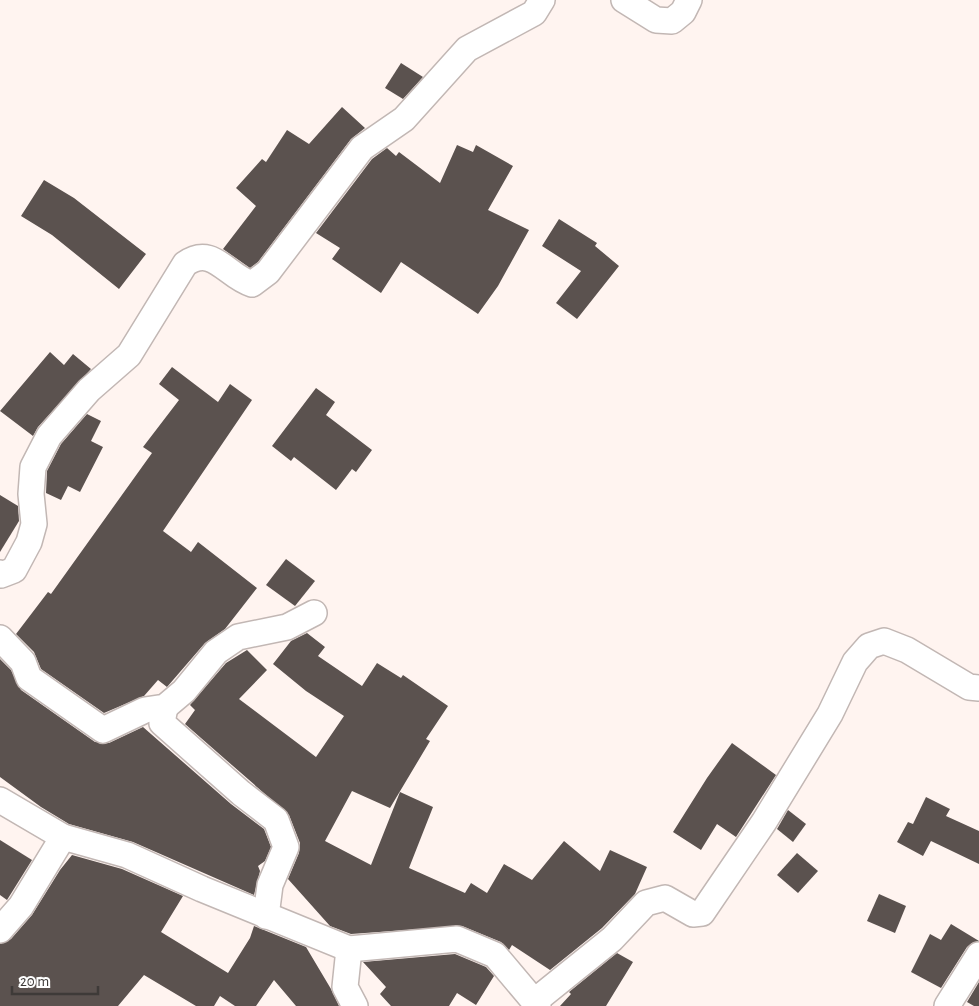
<svg xmlns="http://www.w3.org/2000/svg" width="979" height="1006" viewBox="0 0 979 1006" font-family="'Alegreya Sans',sans-serif">
<style>
.building{fill:#5b524f}
.lines{fill:none;stroke-linecap:round;stroke-linejoin:round}
.street-casing{stroke:#c2b7b4;stroke-width:28}
.street{stroke:#fff;stroke-width:25}
</style>
<rect width="100%" height="100%" fill="#fff4f0"/>
<g class="building">
<polygon points="401,63 423,77 403,99 385,88"/>
<polygon points="342,107 365,128 351,139 258,262 250,268 223,249 256,206 236,188 262,159 266,162 287,130 309,144"/>
<polygon points="457,145 473,152 476,145 513,166 488,210 529,230 498,286 478,314 401,262 381,293 332,259 340,248 316,233 372,159 387,148 396,156 399,152 440,183"/>
<polygon points="44,180 74,198 146,254 119,289 52,235 21,216"/>
<polygon points="559,219 597,243 595,246 619,266 577,319 556,303 581,271 542,246"/>
<polygon points="50,352 64,365 73,354 91,369 38,427 33,436 0,411"/>
<polygon points="172,367 218,402 230,384 252,400 163,531 191,552 198,542 257,588 225,629 205,643 167,687 158,680 144,696 104,713 41,669 34,652 16,634 48,592 51,594 152,453 143,447 179,400 159,384"/>
<polygon points="316,388 335,402 326,415 372,450 356,472 352,469 336,490 294,457 291,461 272,446"/>
<polygon points="87,414 101,421 91,441 103,447 80,492 68,486 61,500 46,493 47,471 61,444"/>
<polygon points="0,495 18,506 19,521 0,552"/>
<polygon points="286,559 315,581 295,606 266,585"/>
<polygon points="307,633 325,647 318,656 362,686 377,663 401,678 403,675 448,706 426,739 430,741 390,808 352,791 325,841 371,865 400,792 433,807 409,868 465,893 471,883 487,893 504,864 532,880 564,841 600,871 610,850 647,867 635,894 602,928 550,970 512,945 509,950 501,942 462,926 351,934 330,926 288,879 299,853 300,843 289,815 185,724 195,710 190,705 226,663 247,650 267,670 239,699 316,757 344,716 306,691 273,664 291,641"/>
<polygon points="0,659 11,670 21,690 95,742 109,743 143,727 231,804 264,829 271,847 265,861 258,866 260,871 254,895 133,842 69,824 41,807 0,777"/>
<polygon points="732,743 776,775 736,837 717,824 701,850 673,832 707,778"/>
<polygon points="926,797 950,809 946,816 979,831 979,864 931,841 923,856 897,842 908,822 913,824"/>
<polygon points="788,810 806,824 793,842 777,829"/>
<polygon points="0,840 32,860 7,900 0,895"/>
<polygon points="797,853 818,871 798,893 777,875"/>
<polygon points="72,855 122,869 183,896 161,932 228,973 250,938 254,926 306,947 331,989 339,1006 296,1006 274,980 256,1006 235,1006 220,996 214,1006 196,1006 144,975 118,1006 0,1006 0,944 11,939 32,915 60,870"/>
<polygon points="879,894 906,906 895,933 867,921"/>
<polygon points="951,924 979,941 972,943 967,947 941,988 911,972 930,934 941,940"/>
<polygon points="617,953 633,962 606,1006 560,1006 571,994 569,992"/>
<polygon points="455,954 486,967 494,976 476,1005 457,993 449,1006 391,1006 380,994 386,987 363,962"/>
<polygon points="979,982 979,1006 974,1006 967,1002"/>
</g>
<g class="lines">
<defs>
<g id="street">
<polyline points="624,0 656,20 672,21 683,12 689,0"/>
<path d="M 0,573 L 1,575 L 14,570 L 29,542 L 34,524 L 31,494 L 33,467 L 49,436 L 89,390 L 129,355 L 185,264 C 213,244 226,276 252,284 L 268,272 L 362,148 L 404,119 L 467,49 L 534,13 L 542,0"/>
<polyline points="0,638 23,662 29,678 103,730 145,710 165,707 184,691 216,652 238,637 287,627 314,613"/>
<polyline points="165,707 162,723 241,793 276,820 286,847 270,885 266,916"/>
<polyline points="0,800 63,837 127,855 202,889 349,949 457,939 495,955 538,1006"/>
<polyline points="0,930 21,906 63,837"/>
<polyline points="349,949 345,987 355,1006"/>
<polyline points="535,1001 612,939 646,903 665,898 693,914 702,913 764,822 830,714 855,662 869,646 884,641 907,650 969,687 979,688"/>
<polyline points="947,1006 979,955"/>
</g>
</defs>
<use href="#street" class="street-casing"/>
<use href="#street" class="street"/>
</g>
<path d="M12 986v8h86v-8" fill="none" stroke="#3e3a38" stroke-width="2.5"/>
<text x="20" y="986" font-size="15" fill="#3e3a38" stroke="#ffffff" stroke-width="4" paint-order="stroke">20 m</text>
</svg>
